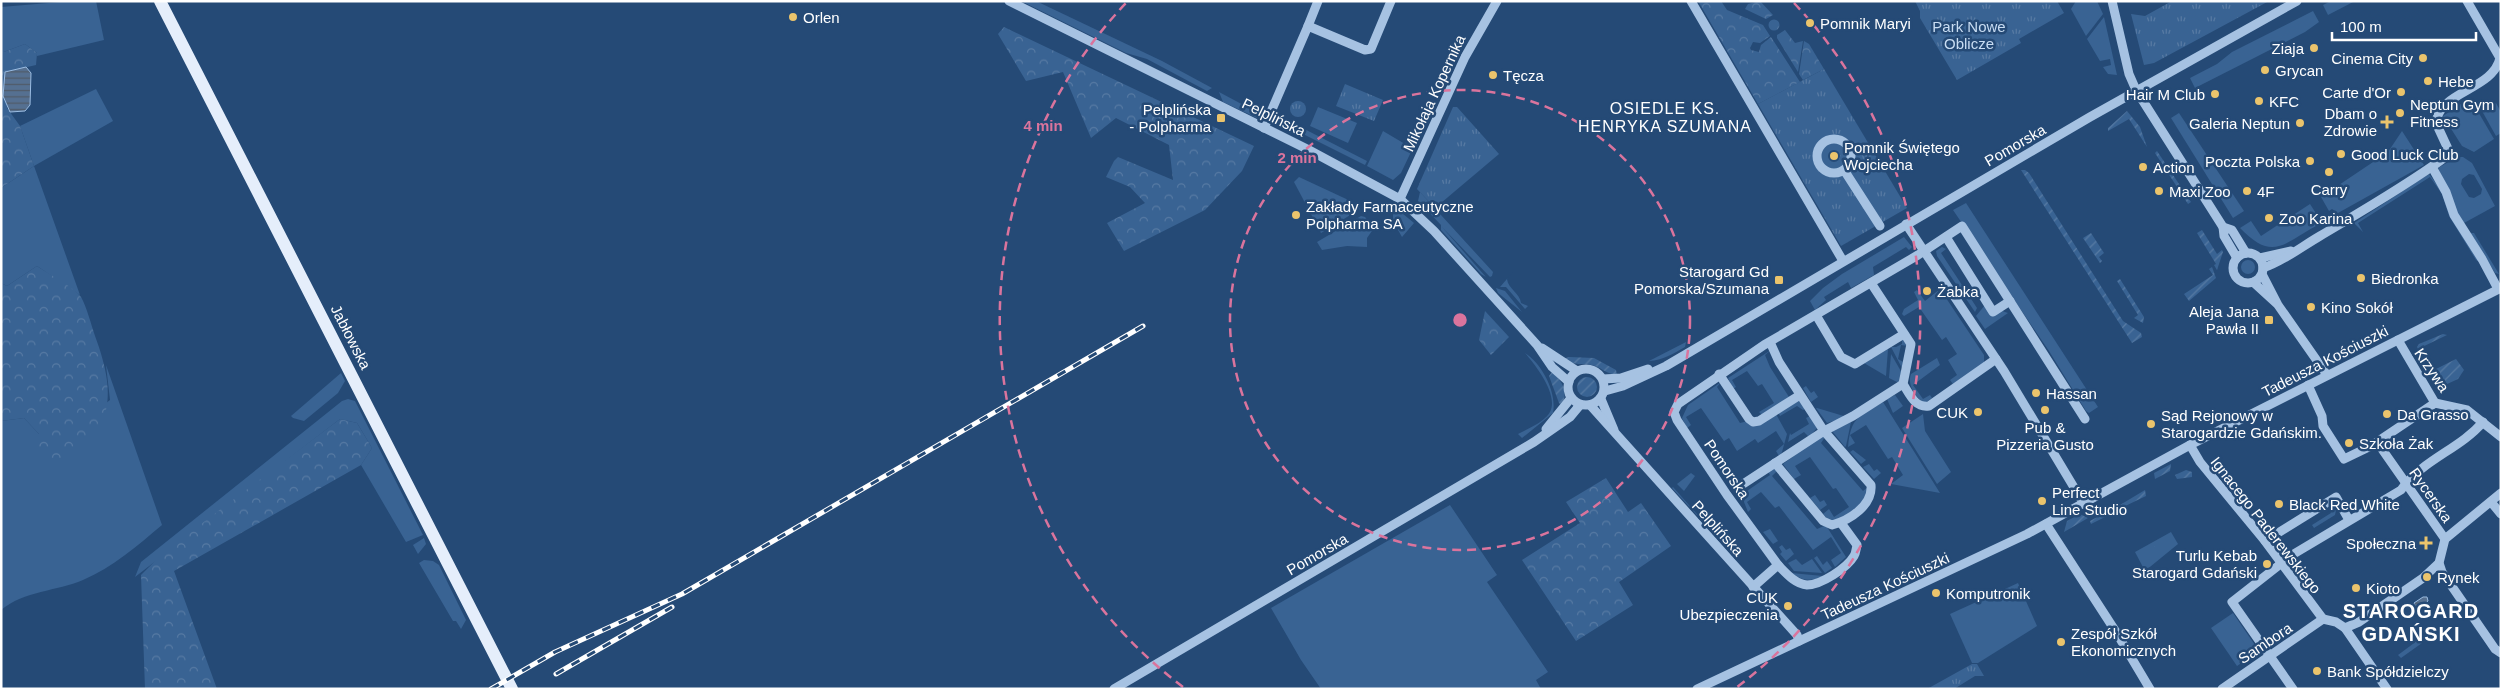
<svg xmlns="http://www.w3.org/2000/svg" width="2502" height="690" viewBox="0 0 2502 690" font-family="Arial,sans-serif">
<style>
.grass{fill:#396393;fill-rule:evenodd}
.forest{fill:url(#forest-crowns)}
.park{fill:url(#park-tufts)}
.garden{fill:url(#garden-furrows)}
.water{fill:url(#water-rules);stroke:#9bbde3}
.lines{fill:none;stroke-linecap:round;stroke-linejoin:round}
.minor{stroke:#a6c2e2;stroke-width:9}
.major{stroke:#e5eefb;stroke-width:12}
.rail-casing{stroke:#fff;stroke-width:5}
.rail{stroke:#254a76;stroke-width:3;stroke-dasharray:9;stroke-linecap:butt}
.ring{fill:none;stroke:#da749d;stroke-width:2.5;stroke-dasharray:9 6}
.poi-dot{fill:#ebc46c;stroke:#254a76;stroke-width:2}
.labels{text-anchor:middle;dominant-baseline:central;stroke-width:5;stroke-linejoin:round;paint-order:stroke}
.poi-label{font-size:15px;fill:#fff;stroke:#254a76;text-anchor:start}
.park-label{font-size:15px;fill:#c8dcf2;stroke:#254a76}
.street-label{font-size:15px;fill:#fff;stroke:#254a76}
.neighbourhood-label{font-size:16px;letter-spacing:1px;fill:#fff;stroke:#254a76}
.district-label{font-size:20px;font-weight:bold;letter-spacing:1px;fill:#fff;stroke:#254a76}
.centre{fill:#da749d;stroke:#254a76;stroke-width:2.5}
.ring-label{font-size:15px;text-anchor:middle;font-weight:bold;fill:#da749d;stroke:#254a76;stroke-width:5;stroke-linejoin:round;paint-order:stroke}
</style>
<defs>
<pattern id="forest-crowns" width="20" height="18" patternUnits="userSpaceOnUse" patternTransform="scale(1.25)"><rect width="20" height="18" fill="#396393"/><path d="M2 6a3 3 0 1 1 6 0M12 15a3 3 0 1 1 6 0" fill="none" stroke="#577aa3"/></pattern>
<pattern id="park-tufts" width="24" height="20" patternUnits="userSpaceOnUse" patternTransform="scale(1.25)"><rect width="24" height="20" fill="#396393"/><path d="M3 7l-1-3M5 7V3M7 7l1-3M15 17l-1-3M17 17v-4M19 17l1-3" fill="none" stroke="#577aa3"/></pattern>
<pattern id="garden-furrows" width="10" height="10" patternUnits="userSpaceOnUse" patternTransform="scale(1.25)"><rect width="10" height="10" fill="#396393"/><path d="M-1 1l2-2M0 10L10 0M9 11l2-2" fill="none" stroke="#577aa3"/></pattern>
<pattern id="water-rules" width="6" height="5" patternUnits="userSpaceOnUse" patternTransform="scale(1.25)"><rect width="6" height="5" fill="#557091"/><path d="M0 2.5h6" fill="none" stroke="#505a68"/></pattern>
</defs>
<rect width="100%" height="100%" fill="#254a76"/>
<g class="grass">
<polygon points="72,1 96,1 104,40 37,56 37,53 25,44 1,53 1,7"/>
<polygon points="1021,1 1036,1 1162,61 1212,88 1207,91 1147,59 1126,53"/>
<polygon points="2076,1 2097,1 2103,14 2086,36 2071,9"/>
<polygon points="2331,1 2355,1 2328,15 2323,5"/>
<polygon points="2313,11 2319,22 2305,32 2195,88 2190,78 2217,64 2232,52"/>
<polygon points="2104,17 2117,75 2108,74 2103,67 2111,65 2110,59 2100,61 2087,39"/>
<polygon points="96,89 113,121 34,166 80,295 37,266 7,286 1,283 1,188 34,166 20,126"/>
<polygon points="1219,92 1264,116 1259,119 1255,117 1223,102"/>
<polygon points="2470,98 2494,139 2474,152 2462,146 2443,116"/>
<polygon points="2496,103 2501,112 2501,133 2496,136 2482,111"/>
<polygon points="1318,107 1357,123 1348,143 1310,126"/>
<polygon points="2179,113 2244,211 2233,218 2171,118"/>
<polygon points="1275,114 1367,161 1365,165 1273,119"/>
<polygon points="1383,131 1405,144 1411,132 1419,135 1401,173 1393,180 1367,166"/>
<polygon points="2402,131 2424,165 2338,213 2332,209 2329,211 2321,197 2388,152"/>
<path d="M 2457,157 L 2463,157 L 2472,163 L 2495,206 L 2464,223 L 2457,213 L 2438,168 ZM 2469,174 L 2474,175 L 2482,189 L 2481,194 L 2474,198 L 2469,197 L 2461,184 L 2462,179 Z"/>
<polygon points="2429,174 2441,190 2480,262 2476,260 2449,216 2442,194 2430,177 2358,223 2363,232 2354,223"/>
<polygon points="1299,177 1357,204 1360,209 1321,233 1294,182"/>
<polygon points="1420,192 1493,272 1492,276 1490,277 1442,227 1486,277 1481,274 1441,230 1441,225 1418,201"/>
<polygon points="1966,203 2098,407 2089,413 2086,411 2049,351 1953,210"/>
<polygon points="1387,204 1391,204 1414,223 1402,237 1398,230 1401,226 1393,221 1393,214 1385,205"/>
<path d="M 2310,204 L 2319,218 L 2316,226 C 2282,245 2272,261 2240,228 L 2251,221 L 2261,236 Z"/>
<polygon points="1361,216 1365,217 1374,228 1367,238 1367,247 1347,246 1322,250 1317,242"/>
<polygon points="2470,233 2474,233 2499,274 2495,273"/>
<polygon points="1904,237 1912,247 1909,250 1906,247 1873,267 1874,275 1851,288 1848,282 1824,297 1826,300 1815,310 1810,301 1823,288 1842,274"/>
<polygon points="1942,247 1946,249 1941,253 1977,308 1975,312 1937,256 1936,251"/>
<circle cx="2248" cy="267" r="7"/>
<path d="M 1513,272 L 1507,279 C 1508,289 1520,293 1521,303 L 1528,306 L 1525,309 L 1506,287 L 1500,287 Z"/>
<polygon points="1496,288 1505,291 1522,312 1498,293"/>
<polygon points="1940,289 1984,355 1984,363 1953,384 1950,380 1957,375 1948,360 1957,354 1946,337 1942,340 1919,307 1904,316 1902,314 1904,309 1918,300 1914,292 1917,290 1925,301"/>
<polygon points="1985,305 2008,313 1985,329 1976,316"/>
<polygon points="1902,339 1908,346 1901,345 1898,359 1905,363 1903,370 1891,347 1896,347 1902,344"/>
<path d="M 1686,342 L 1685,347 C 1673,354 1663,360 1649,361 Z"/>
<polygon points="1888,349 1886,376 1864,363"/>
<polygon points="1771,350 1765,355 1770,367 1789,397 1763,416 1759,412 1774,403 1762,384 1758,386 1747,371 1732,380 1736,387 1733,389 1728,378"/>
<path d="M 1525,353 C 1542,364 1557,392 1553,413 L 1522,438 L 1518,434 C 1527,429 1538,425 1545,418 C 1565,402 1537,367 1525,353 Z"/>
<polygon points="1891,354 1902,373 1899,383 1889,378"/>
<path d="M 1937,358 L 1940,365 L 1913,385 L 1923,399 L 1930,395 L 1932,398 L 1925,403 C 1915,398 1907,384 1911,374 Z"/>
<path d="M 106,365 L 162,525 C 137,546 113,567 83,580 C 57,591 24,591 1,610 L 1,421 L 24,418 L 39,434 L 39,456 L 110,400 Z"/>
<polygon points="341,373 345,381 338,393 304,421 293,418 291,416"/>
<polygon points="1721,382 1717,387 1740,423 1776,414 1787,434 1782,452 1779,456 1776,451 1784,444 1776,431 1758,443 1755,439 1737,451 1729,438 1724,441 1701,408 1686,417 1691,425 1687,428 1682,418 1688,405"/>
<polygon points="1806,386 1811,393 1814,391 1818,397 1811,402 1803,388"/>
<polygon points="1895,395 1903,406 1893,413 1887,399"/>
<polygon points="348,399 355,401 423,535 406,542 361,465 372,448 357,423 340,419 135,577 141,562 342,401"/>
<polygon points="1799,400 1805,409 1803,410 1797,406 1780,416 1778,412"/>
<path d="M 1883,402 L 1940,493 L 1891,484 L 1903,475 L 1892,457 L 1888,459 L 1866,425 L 1850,435 L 1855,443 L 1848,447 C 1851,416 1859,417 1883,402 Z"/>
<polygon points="1816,408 1817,408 1847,417 1827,423"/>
<polygon points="1923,414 1925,431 1951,472 1937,484 1902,428"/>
<polygon points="1810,416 1817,428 1809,437 1804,432 1788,442 1790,433 1791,435 1809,424 1806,418"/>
<polygon points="1851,422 1846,446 1845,447 1832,431"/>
<polygon points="1821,436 1825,437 1821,443 1863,491 1868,487 1864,502 1837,522 1828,520 1823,514 1829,509 1834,517 1849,507 1836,488 1833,489 1810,457 1795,466 1801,475 1794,479 1783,464"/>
<polygon points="1853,450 1866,460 1861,464 1850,452"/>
<polygon points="1869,464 1874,471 1877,469 1881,473 1874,479 1863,467"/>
<polygon points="1772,467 1777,471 1772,476 1817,529 1824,526 1827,527 1846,557 1835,567 1831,560 1841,553 1831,537 1813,550 1779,506 1775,508 1761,492 1747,502 1751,509 1748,512 1744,502 1744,487 1747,491 1770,475 1767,470"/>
<polygon points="1691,473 1695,476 1684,491 1677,484"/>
<polygon points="1673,487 1718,538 1672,488"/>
<polygon points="1815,495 1820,502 1824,500 1827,505 1820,510 1810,498"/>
<polygon points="1450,505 1497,575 1487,582 1548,672 1536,680 1541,689 1321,689 1301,660 1271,608"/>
<polygon points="2334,508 2336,510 2335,515 2314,528 2312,525 2331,513 2329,509"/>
<polygon points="1770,529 1778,541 1773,544 1763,532"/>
<polygon points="2171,532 2178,544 2145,571 2135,552"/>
<polygon points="424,538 426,544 418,554 413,545"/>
<polygon points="1782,545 1786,550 1790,548 1794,554 1786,561 1780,554 1782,552 1779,547"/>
<polygon points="1817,556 1823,565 1827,561 1832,568 1825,573 1814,558"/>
<polygon points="1796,559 1802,565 1812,559 1822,573 1794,571 1788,563"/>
<polygon points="424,560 433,561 439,565 466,620 461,629 456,621 453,621 419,563"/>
<path d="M 1791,573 L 1823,576 C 1810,582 1804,581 1791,573 Z"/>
<polygon points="2018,583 2037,626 1978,663 1972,663 1950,614"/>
<polygon points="2233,613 2259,651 2237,666 2211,628"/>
<polygon points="2433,629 2436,633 2401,658 2398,655"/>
</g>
<g class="forest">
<polygon points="1698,1 1721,1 1727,10 1763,25 1770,36 1760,43 1753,42 1750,48 1751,50 1759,52 1761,45 1771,37 1800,82 1758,104"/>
<polygon points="1760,1 1773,15 1766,19 1745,9 1748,4"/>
<circle cx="1774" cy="25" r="5.5"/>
<polygon points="1004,27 1254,146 1242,171 1205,210 1124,251 1107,223 1145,203 1130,187 1106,177 1114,161 1118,157 1173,180 1169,145 1116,118 1091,138 1063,72 1026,81 998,34"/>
<polygon points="1785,30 1795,43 1803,41 1798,72 1777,38 1777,35"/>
<polygon points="1804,41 1809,44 1824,69 1803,80 1799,74"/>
<polygon points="25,44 37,53 36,65 5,72 7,108 20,126 34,166 1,188 1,53"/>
<path d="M 37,266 C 47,273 75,288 81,297 C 87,308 91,324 95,336 C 118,398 114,436 51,469 L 39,456 L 39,434 L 24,418 L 1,421 L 1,283 L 7,286 Z"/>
<polygon points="1485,311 1509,337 1491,355 1479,340"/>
<polygon points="340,419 357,423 372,448 361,465 174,571 217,689 145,689 141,575 164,552"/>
<polygon points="1606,478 1628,512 1641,503 1671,546 1619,582 1633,605 1576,641 1522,560 1580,523 1566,502"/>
</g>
<g class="park">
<polygon points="1915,1 2057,1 2064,13 2019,39 2021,43 1957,80 1920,18 1920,11"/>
<polygon points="2172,1 2269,1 2154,63 2144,65 2131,14 2145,16"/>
<polygon points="1824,69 1907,208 1841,246 1758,104"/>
<polygon points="1345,84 1383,100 1374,121 1336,106"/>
<circle cx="1298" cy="109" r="8"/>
<polygon points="1453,107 1457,107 1499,154 1435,208 1417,189"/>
<polygon points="2155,546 2161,554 2149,564 2143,557"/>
<polygon points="1972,664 1977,664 1984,676 1975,676 1954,689 1927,689"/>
</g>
<g class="garden">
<polygon points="2127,111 2140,127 2147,147 2129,119 2108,131 2108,128"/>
<polygon points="2157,151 2191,202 2188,204 2155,153"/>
<polygon points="2021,170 2025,170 2029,173 2123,321 2141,333 2142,337 2132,343"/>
<polygon points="2202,230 2217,254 2222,250 2223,252 2217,270 2214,265 2216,264 2197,233"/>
<polygon points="2091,233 2104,253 2099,257 2102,261 2100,263 2083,238"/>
<polygon points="2212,267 2216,278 2189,301 2184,294 2213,275 2209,269"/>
<polygon points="2120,279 2144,317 2143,323 2134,318 2138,315 2117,281"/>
<polygon points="2443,334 2447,335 2418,349 2417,347 2419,344"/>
<path d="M 1569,357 L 1594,358 L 1616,370 L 1617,375 C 1607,374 1603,369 1595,366 C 1581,361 1580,368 1563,359 Z"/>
<polygon points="2456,359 2464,370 2458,379 2445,385 2436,369"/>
<path d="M 1552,372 C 1563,382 1568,391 1562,406 L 1559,403 L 1549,376 Z"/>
<circle cx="1587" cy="387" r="10"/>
<polygon points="2171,464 2170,471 2155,479 2154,473"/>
<polygon points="2186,470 2192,472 2192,477 2177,479 2175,475"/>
<polygon points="2145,490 2146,496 2121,508 2120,505"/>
<polygon points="2115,507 2117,511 2091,524 2090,521"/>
<polygon points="2080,514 2088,518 2064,532 2067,521"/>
</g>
<g class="water">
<polygon points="26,67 31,73 30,105 25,111 10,112 3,96 5,72"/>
<polygon points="2423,597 2427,597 2428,601 2420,608 2415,608 2414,603"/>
<polygon points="2380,626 2383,631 2372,637 2371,631"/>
</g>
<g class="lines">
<g class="minor">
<polyline points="1009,1 1309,150 1400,199 1434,231 1537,345 1552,367 1569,382"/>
<polyline points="1691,1 1843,261"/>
<polyline points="2112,1 2129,74 2136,90 2223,227 2224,236 2237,258"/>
<polyline points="1308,26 1318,1"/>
<polyline points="1264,128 1308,26 1365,50 1371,49 1391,1"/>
<circle cx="1834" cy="156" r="17"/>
<polyline points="2432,167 2446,192 2454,215 2482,259 2498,289"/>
<polyline points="1844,170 1880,226"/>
<polyline points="1400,199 1465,57 1497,1"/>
<polyline points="1906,224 2004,371 2084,504"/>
<polyline points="2223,227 2232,230 2246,253"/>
<polyline points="1946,237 1993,312 2010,301"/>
<circle cx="2248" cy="268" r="15"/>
<polyline points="2260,258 2291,251"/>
<path d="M 2263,268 C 2284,261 2301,247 2320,236 C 2362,211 2404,187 2444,158 L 2449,151 L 2436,123 C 2439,91 2493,90 2500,58 L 2467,1"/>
<polyline points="2262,274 2278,305 2327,375"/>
<polyline points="2253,282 2276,303"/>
<path d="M 1871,283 L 1911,344 L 1903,384 C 1910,395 1915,408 1929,406 L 1996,359"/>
<polyline points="1816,315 1841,357 1855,364 1904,334"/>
<polyline points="2398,340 2435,403"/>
<polyline points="1542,348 1577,371"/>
<circle cx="1586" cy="387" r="18"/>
<polyline points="1719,374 1749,419 1753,422 1759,421 1800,395"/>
<polyline points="1603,379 1621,378 1648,369"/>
<polyline points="2308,385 2322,416 2323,426 2344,459 2371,446 2435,403"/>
<polyline points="1605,391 1623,386 1666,366 2090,117 2297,1"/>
<polyline points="1601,399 1614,430"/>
<polyline points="2435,403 2467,410 2501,437"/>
<polyline points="1590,405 1797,635 1799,641"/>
<polyline points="1546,429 1571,398"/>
<polyline points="2377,442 2445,539"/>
<polyline points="2190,445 2200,462 2265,541 2323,619"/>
<path d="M 1775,463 L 1823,521 L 1832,525 C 1850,520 1873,505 1871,485 L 1824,431 L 1853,416 L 1903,384"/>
<polyline points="1740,486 1824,431 1779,362 1770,342"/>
<polyline points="2501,493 2445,539 2439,563 2442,572 2495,649 2501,653"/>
<polyline points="2491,502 2501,514"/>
<polyline points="2046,524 2116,632 2150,689"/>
<polyline points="2265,541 2336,497 2349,520"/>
<path d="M 1778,565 C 1786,573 1795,584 1807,585 C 1821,585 1847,568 1854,556 C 1856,553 1856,549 1857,545 L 1841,523"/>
<polyline points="1753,587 1778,565 1727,495 1677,420 1674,412 1678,404 1764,345 1918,255 1962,226 2085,419"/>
<polyline points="2323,619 2336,622 2345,628 2387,689"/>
<polyline points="2345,628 2359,622 2423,578 2439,563"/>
<polyline points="1114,689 1534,442 1570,417 1580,405"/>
<polyline points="1697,689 2027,534 2190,445 2501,288"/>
<polyline points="2222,689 2323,619"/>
<path d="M 2293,689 L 2232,602 L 2292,555 L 2401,490 C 2422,460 2460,449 2483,422"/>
</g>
<polyline class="major" points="160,1 512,689"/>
<defs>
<g id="rail">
<polyline points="556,674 672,607"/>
<polyline points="491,689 555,652 682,594 1143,326"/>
</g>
</defs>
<use href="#rail" class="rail-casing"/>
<use href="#rail" class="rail"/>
</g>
<g class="ring">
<circle cx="1460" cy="320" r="230"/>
<path d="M1183 687A460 460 0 0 1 1126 3M1794 3A460 460 0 0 1 1737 687"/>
</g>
<g class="poi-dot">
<circle cx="793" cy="17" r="5"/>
<circle cx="1810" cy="23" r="5"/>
<circle cx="2314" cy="48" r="5"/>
<circle cx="2423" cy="58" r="5"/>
<circle cx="2265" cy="70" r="5"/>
<circle cx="1493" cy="75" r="5"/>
<circle cx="2428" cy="81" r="5"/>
<circle cx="2401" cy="92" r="5"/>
<circle cx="2215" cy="94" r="5"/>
<circle cx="2259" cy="101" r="5"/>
<circle cx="2400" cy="113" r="5"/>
<rect x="1216" y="113" width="10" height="10" rx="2.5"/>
<path d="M2384.5 114.5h5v5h5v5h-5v5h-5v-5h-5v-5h5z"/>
<circle cx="2300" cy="123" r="5"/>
<circle cx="2341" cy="154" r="5"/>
<circle cx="1834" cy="156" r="5"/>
<circle cx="2310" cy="161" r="5"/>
<circle cx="2143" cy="167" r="5"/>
<circle cx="2329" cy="172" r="5"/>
<circle cx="2159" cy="191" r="5"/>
<circle cx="2247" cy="191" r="5"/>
<circle cx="1296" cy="215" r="5"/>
<circle cx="2269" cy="218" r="5"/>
<circle cx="2361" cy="278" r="5"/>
<rect x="1774" y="275" width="10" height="10" rx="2.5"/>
<circle cx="1927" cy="291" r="5"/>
<circle cx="2311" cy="307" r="5"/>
<rect x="2264" y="315" width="10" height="10" rx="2.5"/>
<circle cx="2036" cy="393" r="5"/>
<circle cx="2045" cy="410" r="5"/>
<circle cx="1978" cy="412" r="5"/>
<circle cx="2387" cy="414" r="5"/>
<circle cx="2151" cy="424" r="5"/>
<circle cx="2349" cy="443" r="5"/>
<circle cx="2042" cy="501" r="5"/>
<circle cx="2279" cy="504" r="5"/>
<path d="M2423.5 535.5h5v5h5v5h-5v5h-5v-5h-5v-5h5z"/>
<circle cx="2267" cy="564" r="5"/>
<circle cx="2427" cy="577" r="5"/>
<circle cx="2356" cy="588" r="5"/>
<circle cx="1936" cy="593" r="5"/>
<circle cx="1788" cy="606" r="5"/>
<circle cx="2061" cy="642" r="5"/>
<circle cx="2317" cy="671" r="5"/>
</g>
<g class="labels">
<g class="poi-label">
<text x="803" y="17">Orlen</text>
<text x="1820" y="23">Pomnik Maryi</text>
<text x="2304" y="48" text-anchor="end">Ziaja</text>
<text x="2413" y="58" text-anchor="end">Cinema City</text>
<text x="2275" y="70">Grycan</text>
<text x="1503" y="75">Tęcza</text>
<text x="2438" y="81">Hebe</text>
<text x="2391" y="92" text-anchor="end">Carte d'Or</text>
<text x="2205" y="94" text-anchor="end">Hair M Club</text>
<text x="2269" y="101">KFC</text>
<text x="2410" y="104">Neptun Gym<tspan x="2410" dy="17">Fitness</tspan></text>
<text x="1211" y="109" text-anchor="end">Pelplińska<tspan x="1211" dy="17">- Polpharma</tspan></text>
<text x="2377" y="113" text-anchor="end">Dbam o<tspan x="2377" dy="17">Zdrowie</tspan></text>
<text x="2290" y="123" text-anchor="end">Galeria Neptun</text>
<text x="1844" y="147">Pomnik Świętego<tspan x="1844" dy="17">Wojciecha</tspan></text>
<text x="2351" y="154">Good Luck Club</text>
<text x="2300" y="161" text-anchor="end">Poczta Polska</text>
<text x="2153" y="167">Action</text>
<text x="2329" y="189" text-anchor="middle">Carry</text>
<text x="2169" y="191">Maxi Zoo</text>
<text x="2257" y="191">4F</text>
<text x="1306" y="206">Zakłady Farmaceutyczne<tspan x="1306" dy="17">Polpharma SA</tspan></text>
<text x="2279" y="218">Zoo Karina</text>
<text x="1769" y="271" text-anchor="end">Starogard Gd<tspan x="1769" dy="17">Pomorska/Szumana</tspan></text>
<text x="2371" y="278">Biedronka</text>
<text x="1937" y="291">Żabka</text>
<text x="2321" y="307">Kino Sokół</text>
<text x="2259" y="311" text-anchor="end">Aleja Jana<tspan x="2259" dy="17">Pawła II</tspan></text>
<text x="2046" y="393">Hassan</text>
<text x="1968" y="412" text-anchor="end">CUK</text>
<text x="2397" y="414">Da Grasso</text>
<text x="2161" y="415">Sąd Rejonowy w<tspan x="2161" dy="17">Starogardzie Gdańskim.</tspan></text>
<text x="2045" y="427" text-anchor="middle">Pub &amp;<tspan x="2045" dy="17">Pizzeria Gusto</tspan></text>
<text x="2359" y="443">Szkoła Żak</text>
<text x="2052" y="492">Perfect<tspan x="2052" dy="17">Line Studio</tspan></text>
<text x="2289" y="504">Black Red White</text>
<text x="2416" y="543" text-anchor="end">Społeczna</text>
<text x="2257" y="555" text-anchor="end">Turlu Kebab<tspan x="2257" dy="17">Starogard Gdański</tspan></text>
<text x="2437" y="577">Rynek</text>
<text x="2366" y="588">Kioto</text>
<text x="1946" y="593">Komputronik</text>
<text x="1778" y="597" text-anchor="end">CUK<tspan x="1778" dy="17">Ubezpieczenia</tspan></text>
<text x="2071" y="633">Zespół Szkół<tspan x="2071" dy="17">Ekonomicznych</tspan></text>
<text x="2327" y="671">Bank Spółdzielczy</text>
</g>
<g class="park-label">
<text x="1969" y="26">Park Nowe<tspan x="1969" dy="17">Oblicze</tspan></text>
</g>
<g class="street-label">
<text transform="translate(1434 93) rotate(-65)">Mikołaja Kopernika</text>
<text transform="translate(1274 117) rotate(26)">Pelplińska</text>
<text transform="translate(2015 145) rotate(-30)">Pomorska</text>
<text transform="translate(351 337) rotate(63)">Jabłowska</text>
<text transform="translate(2325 361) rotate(-27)">Tadeusza Kościuszki</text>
<text transform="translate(2432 370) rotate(56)">Krzywa</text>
<text transform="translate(1727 469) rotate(56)">Pomorska</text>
<text transform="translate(2431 495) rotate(55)">Rycerska</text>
<text transform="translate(2266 525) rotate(52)">Ignacego Paderewskiego</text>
<text transform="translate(1718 528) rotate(48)">Pelplińska</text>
<text transform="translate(1317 554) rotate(-30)">Pomorska</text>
<text transform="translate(1885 586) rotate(-25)">Tadeusza Kościuszki</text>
<text transform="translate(2265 643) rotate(-34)">Sambora</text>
</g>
<g class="neighbourhood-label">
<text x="1665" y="108">OSIEDLE KS.<tspan x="1665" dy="18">HENRYKA SZUMANA</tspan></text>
</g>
<g class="district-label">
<text x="2411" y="611">STAROGARD<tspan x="2411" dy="23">GDAŃSKI</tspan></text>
</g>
</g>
<circle cx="1460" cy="320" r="8" class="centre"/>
<g class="ring-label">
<text x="1043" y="131">4 min</text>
<text x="1297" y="163">2 min</text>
</g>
<rect width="2502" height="690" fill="none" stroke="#ffffff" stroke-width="5"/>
<path d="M2332 32v8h144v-8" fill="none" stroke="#ffffff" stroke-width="2.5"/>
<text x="2340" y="32" font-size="15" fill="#ffffff" stroke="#254a76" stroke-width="4" paint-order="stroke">100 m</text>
</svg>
